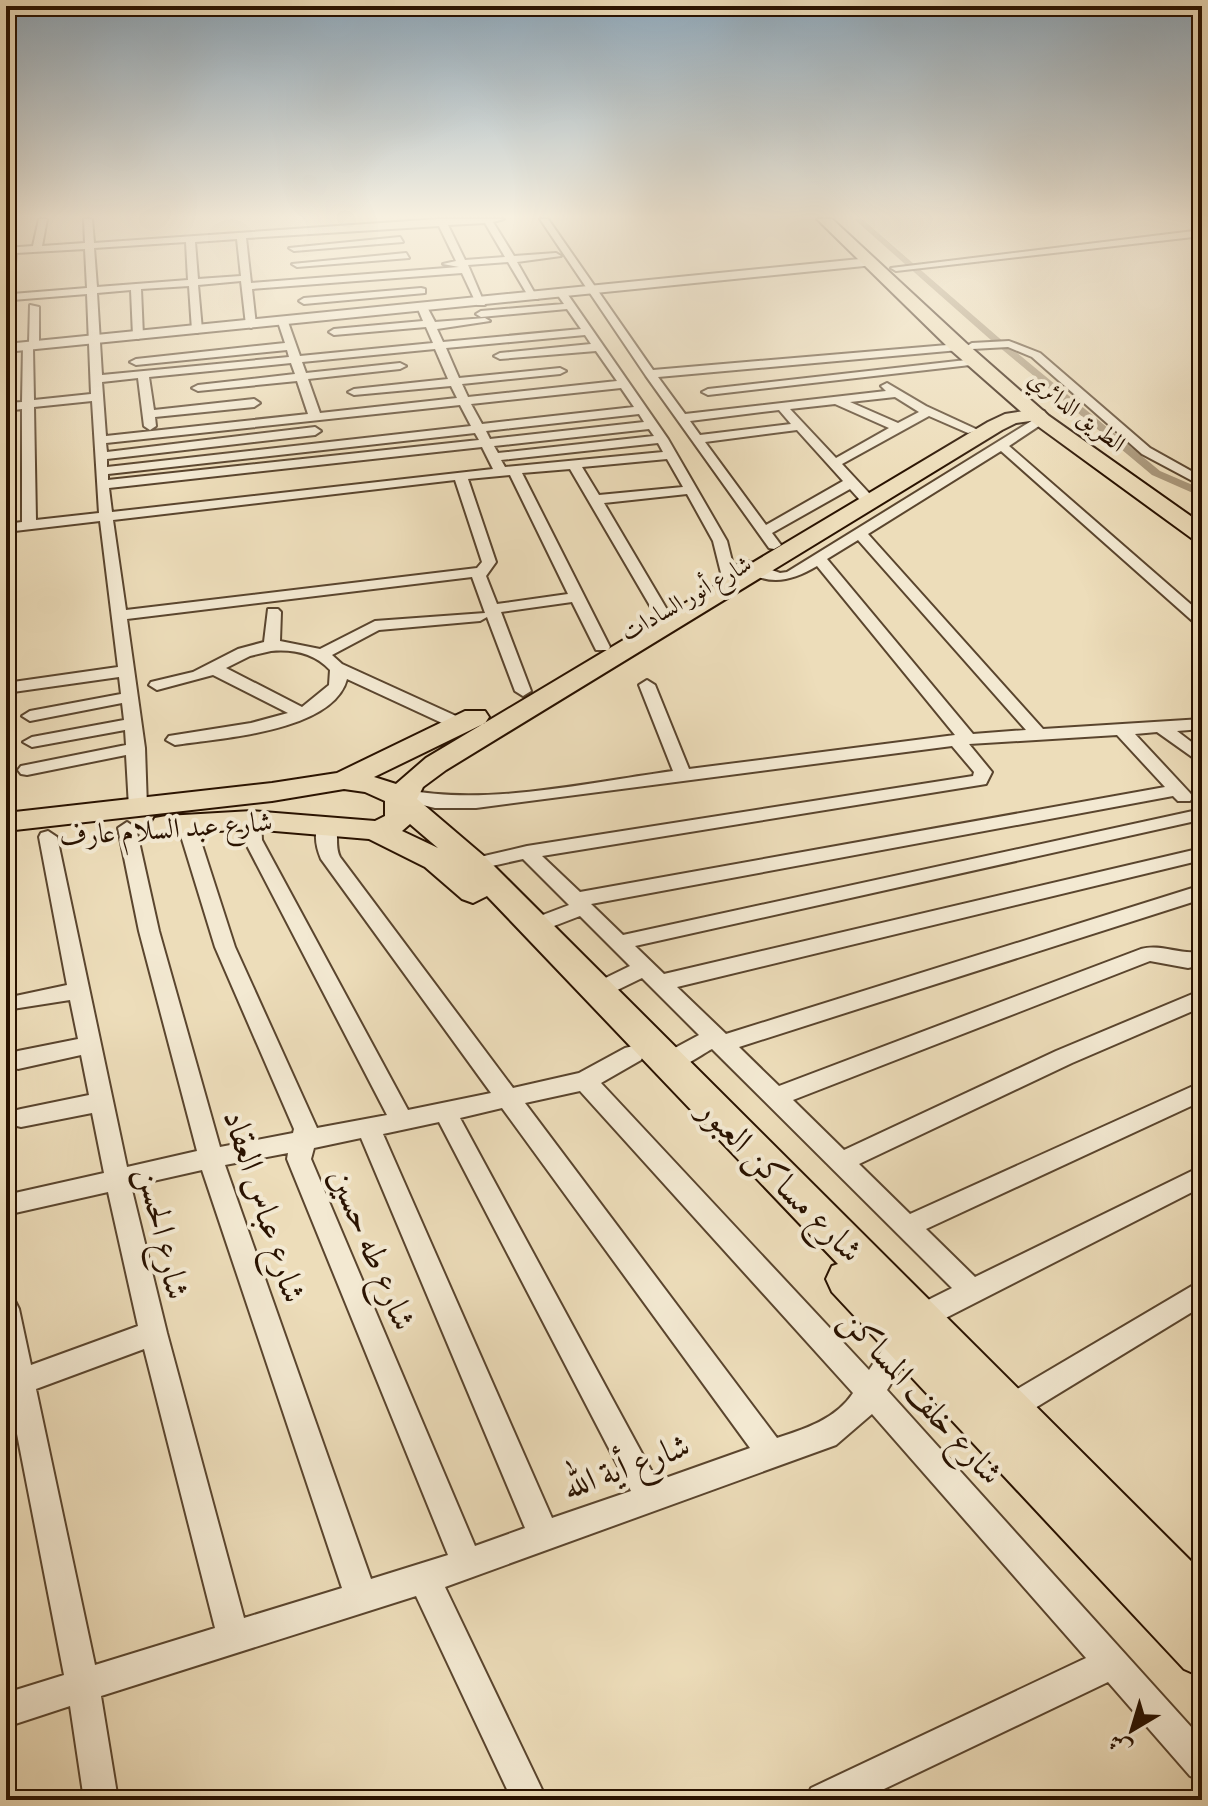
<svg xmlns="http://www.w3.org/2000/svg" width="1208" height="1806" viewBox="0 0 1208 1806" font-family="Alegreya,Amiri,serif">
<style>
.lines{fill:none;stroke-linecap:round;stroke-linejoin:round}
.canal{fill:#aa987b;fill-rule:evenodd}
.minor-casing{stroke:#5a452e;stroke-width:4}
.tertiary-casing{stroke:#5a452e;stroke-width:4}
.primary-casing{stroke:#291200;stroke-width:4}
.trunk-casing{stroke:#291200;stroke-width:4}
.minor{fill:#f3e9d2;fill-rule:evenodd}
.tertiary{fill:#f3e9d2;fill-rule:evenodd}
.primary{fill:#edddba;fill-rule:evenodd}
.trunk{fill:#edddba;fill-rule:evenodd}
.labels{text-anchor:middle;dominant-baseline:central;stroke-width:8;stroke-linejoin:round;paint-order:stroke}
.far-street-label{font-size:24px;fill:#291200;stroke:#f3e9d2}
.street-label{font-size:28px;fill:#291200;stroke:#f3e9d2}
.near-street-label{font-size:34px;fill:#291200;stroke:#f3e9d2}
</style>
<rect width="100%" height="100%" fill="#edddba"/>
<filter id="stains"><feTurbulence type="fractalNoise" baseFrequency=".0025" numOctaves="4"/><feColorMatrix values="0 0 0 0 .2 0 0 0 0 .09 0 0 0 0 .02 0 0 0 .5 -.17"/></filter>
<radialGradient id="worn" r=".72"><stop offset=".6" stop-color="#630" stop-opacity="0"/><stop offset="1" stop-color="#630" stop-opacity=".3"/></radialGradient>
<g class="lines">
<polygon class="canal" points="854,219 862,219 998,337 1160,471 1202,489 1202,497 1152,475 992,341"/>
<defs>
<g id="minor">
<path d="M 39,219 L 47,219 L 42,246 L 85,243 L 84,219 L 92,219 L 94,243 L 439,219 L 504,219 L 493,222 L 514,256 L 556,253 L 561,256 L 517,262 L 538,299 L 530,299 L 508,262 L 468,265 L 485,305 L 477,305 L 462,273 L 252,289 L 256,325 L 251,328 L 246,325 L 241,281 L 198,285 L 202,330 L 197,333 L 192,330 L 189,286 L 141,289 L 143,336 L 138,339 L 133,336 L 131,290 L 97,293 L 102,375 L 289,357 L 287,350 L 136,365 L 130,362 L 136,359 L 285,343 L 278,322 L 283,319 L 288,322 L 300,356 L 433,343 L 426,327 L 334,335 L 329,332 L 334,329 L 423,321 L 418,309 L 423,306 L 427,307 L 435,322 L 485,318 L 490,321 L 437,329 L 443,342 L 581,329 L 567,309 L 481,317 L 476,314 L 481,311 L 564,304 L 557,294 L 566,292 L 668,439 L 727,541 L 735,573 L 728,577 L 721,573 L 713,541 L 687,494 L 604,503 L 669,613 L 666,616 L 656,616 L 570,469 L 522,473 L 610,647 L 608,650 L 596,650 L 572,602 L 501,612 L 531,691 L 523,696 L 515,691 L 487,617 L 480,621 L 379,630 L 332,655 L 342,664 L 467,721 L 470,725 L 467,729 L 455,729 L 347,679 C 333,732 220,738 175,745 L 166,740 L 169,736 L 251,723 L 288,713 L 213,675 L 157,690 L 149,685 L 151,682 L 193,672 L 238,649 L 264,642 L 268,609 L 278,609 L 281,612 L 280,641 L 320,649 L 375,621 L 485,613 L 472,577 L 127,619 L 145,748 L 147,807 L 145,811 L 138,813 L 129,807 L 126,755 L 27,775 L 21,774 L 18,770 L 21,766 L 126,745 L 125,730 L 32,747 L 23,742 L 32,737 L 124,720 L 122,703 L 30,721 L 22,716 L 30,711 L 121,694 L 119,677 L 6,693 L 6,683 L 118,667 L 100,521 L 6,532 L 6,524 L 22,522 L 22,409 L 6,411 L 6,403 L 22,402 L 23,346 L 29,343 L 30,305 L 39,307 L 39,346 L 33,349 L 34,400 L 91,394 L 87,294 L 12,300 L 6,307 L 6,248 L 33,246 ZM 485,223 L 505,257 L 465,260 L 448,225 ZM 439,226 L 456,261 L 443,264 L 459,267 L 251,283 L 246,238 ZM 237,239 L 241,276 L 198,279 L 195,242 ZM 186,242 L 188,280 L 97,287 L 94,248 ZM 85,249 L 87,288 L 12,294 L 16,253 ZM 585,335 L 591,344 L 500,353 L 494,356 L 500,359 L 596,351 L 617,381 L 468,397 L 462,384 L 560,374 L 566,371 L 560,368 L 459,378 L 446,348 ZM 435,349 L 448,379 L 354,389 L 348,392 L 354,395 L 451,386 L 457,398 L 320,413 L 308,379 L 400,369 L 406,366 L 400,363 L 306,373 L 302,362 ZM 291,363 L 295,374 L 198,385 L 192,388 L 198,391 L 297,381 L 308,414 L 106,436 L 102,382 L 138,378 L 144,426 L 150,430 L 156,426 L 155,417 L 254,407 L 260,403 L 254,399 L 154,410 L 149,377 ZM 621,388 L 634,407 L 482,424 L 471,404 ZM 92,401 L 99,513 L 36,520 L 34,407 ZM 460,405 L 471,426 L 107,467 L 107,459 L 315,435 L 321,431 L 315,427 L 107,452 L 106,443 ZM 639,414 L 644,422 L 490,439 L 486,431 ZM 649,429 L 654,436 L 498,453 L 494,446 ZM 475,433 L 479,440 L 108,480 L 108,474 ZM 658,443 L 663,452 L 505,467 L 501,460 ZM 482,447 L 493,469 L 112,512 L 109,488 ZM 667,459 L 683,487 L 599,495 L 582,467 ZM 510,475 L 568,594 L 497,604 L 486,576 L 496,562 L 468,479 ZM 455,480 L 482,562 L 477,568 L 126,610 L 113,520 ZM 271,651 C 293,649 314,653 330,670 L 329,685 L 302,707 L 226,668 L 250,656 Z"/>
<path d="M 540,219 L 548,219 L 653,370 L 959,344 L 964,347 L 959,350 L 658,377 L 685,414 L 886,391 L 881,386 L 887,383 L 926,406 L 978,430 L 968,433 L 929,416 L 842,464 L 869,493 L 869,499 L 859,499 L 850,489 L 772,533 L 781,545 L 774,549 L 769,548 L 646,376 ZM 895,397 L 919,412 L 898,423 L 850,402 ZM 835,404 L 889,428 L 836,458 L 790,409 ZM 779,410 L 791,424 L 700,435 L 690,421 ZM 797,430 L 843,481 L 766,525 L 705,442 Z"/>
<polygon points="1202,230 1202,236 896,271 891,268"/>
<polygon points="400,237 403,242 294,251 289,248"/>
<polygon points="406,253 409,258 297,267 292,264"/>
<polygon points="421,288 425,289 425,293 304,304 299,301 304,298"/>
<polygon points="1009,341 1040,353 1150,448 1202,477 1202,486 1142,454 1032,357 1008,347 972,349 967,346 972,343"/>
<polygon points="975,359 981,362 979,364 708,395 702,392 708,389"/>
<path d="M 1038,417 L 1048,420 L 1009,446 L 1202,614 L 1202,627 L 1197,625 L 1001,451 L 868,534 L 1043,729 L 1202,719 L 1202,729 L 1177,731 L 1202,750 L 1202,764 L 1157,732 L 1135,734 L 1190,793 L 1193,797 L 1190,801 L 1178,801 L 1173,796 L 591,904 L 623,935 L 1202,809 L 1200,820 L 635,946 L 664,974 L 1202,848 L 1202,860 L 677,987 L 726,1034 L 1202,885 L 1202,899 L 739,1047 L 779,1086 L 1141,949 C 1162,943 1181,956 1202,951 L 1202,965 L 1188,968 L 1150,961 L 793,1100 L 844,1150 L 1056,1051 L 1202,990 L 1202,1007 L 1072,1063 L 859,1164 L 910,1214 L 1202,1082 L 1202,1101 L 926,1229 L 975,1277 L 1202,1166 L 1202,1187 L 926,1328 L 887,1390 L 1202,1739 L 1202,1781 L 1190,1776 L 1108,1682 L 861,1800 L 806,1800 L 811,1788 L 1086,1658 L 872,1414 L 836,1445 L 445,1587 L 547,1800 L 512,1800 L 416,1596 L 101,1696 L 118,1800 L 84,1800 L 70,1706 L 6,1727 L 6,1693 L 64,1675 L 10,1398 L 6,1400 L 6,1297 L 15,1301 L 19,1309 L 31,1365 L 138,1326 L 108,1192 L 6,1215 L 6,1195 L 104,1173 L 92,1113 L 21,1127 L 13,1125 L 9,1118 L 13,1111 L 21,1109 L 89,1095 L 81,1055 L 18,1069 L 10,1066 L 7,1060 L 10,1054 L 18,1051 L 78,1039 L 70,1000 L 6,1010 L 6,998 L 67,985 L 39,837 L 41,833 L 48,831 L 57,837 L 127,1167 L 197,1151 L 139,931 L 118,828 L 127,822 L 136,828 L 159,931 L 220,1147 L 293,1133 L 294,1129 L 215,947 L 177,823 L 186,817 L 195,823 L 235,947 L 317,1128 L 387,1115 L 244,840 L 243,820 L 252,814 L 261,820 L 262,840 L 408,1110 L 491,1093 L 321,859 C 316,847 313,833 320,821 L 334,821 C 340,831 334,845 340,857 L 513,1088 L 579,1073 L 625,1048 L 633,1046 L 641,1048 L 644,1054 L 641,1060 L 601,1083 L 869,1370 L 908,1310 L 952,1288 L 712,1049 C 697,1057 675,1075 658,1069 L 655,1063 L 658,1057 L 699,1035 L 642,978 L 605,996 L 589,996 L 586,991 L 589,986 L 630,966 L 580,916 L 541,931 L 527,931 L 524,926 L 527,921 L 569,905 L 523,859 L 474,870 L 464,864 L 467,860 L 527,846 L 973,776 L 974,772 L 952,746 L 476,808 L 435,808 L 398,799 L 395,795 L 404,789 C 483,807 591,782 673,771 L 639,685 L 647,680 L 655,685 L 689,769 L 955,735 L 817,566 C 789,583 764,587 737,564 L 744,560 L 780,573 L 787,572 ZM 858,540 L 1026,730 L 973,734 L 827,559 ZM 1117,735 L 1165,787 L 580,892 L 542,856 L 980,785 L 986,784 L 992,772 L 969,744 ZM 580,1091 L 853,1393 C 836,1419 805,1429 777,1438 L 525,1103 ZM 502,1108 L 750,1448 L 657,1481 L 460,1118 ZM 439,1122 L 631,1491 L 552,1518 L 383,1134 ZM 361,1138 L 525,1528 L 475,1546 L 311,1159 L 314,1148 ZM 288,1153 L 287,1159 L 448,1555 L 371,1579 L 225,1165 ZM 202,1170 L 342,1588 L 244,1618 L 167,1333 L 131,1186 ZM 144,1349 L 215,1628 L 95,1665 L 36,1389 Z"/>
<polygon points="1202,1280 1202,1306 1017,1419 1007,1423 997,1419 993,1410 997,1401"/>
</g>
<polygon id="tertiary" points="870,258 876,262 874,265 6,352 6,344"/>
<path id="primary" d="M 1037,409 L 1044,411 L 1047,415 L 1044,419 L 1016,423 L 1002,430 L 446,770 L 423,787 L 417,799 L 485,857 L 1202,1572 L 1202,1677 L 1184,1669 L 832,1292 L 826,1279 L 832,1266 L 838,1264 L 487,896 L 473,903 L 462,899 L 425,867 L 369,839 L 252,829 L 166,834 L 155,832 L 151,825 L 155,818 L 166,816 L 252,811 L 375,821 L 385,816 L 385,801 L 365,792 L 344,789 L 272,801 L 6,831 L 6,813 L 272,783 L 337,773 L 465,711 L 485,711 L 489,717 L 485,723 L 374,777 L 396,784 L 426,758 L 988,422 L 1005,414 ZM 410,824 L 438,848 L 402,831 Z"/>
<polygon id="trunk" points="817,219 832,219 966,343 1049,416 1202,524 1202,542 1194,540 1035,424 952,351"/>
</defs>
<use href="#minor" class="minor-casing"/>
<use href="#tertiary" class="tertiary-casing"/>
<use href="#primary" class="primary-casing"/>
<use href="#trunk" class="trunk-casing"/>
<use href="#minor" class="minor"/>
<use href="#tertiary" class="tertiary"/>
<use href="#primary" class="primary"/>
<use href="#trunk" class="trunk"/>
</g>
<linearGradient id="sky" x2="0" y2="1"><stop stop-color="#8fa9bc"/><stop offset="0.46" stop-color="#f7f0e0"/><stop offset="1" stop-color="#f7f0e0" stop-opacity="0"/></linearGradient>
<rect width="1208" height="471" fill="url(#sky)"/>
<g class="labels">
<g class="far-street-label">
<text transform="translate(1077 411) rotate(38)">الطريق الدائري</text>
<text transform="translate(686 598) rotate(-30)">شارع أنور السادات</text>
</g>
<g class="street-label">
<text transform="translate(166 829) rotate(-4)">شارع عبد السلام عارف</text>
</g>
<g class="near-street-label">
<text transform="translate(781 1180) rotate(45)">شارع مساكن العبور</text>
<text transform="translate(265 1206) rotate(72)">شارع عباس العقاد</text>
<text transform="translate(164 1233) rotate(77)">شارع الحسن</text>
<text transform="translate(373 1249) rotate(67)">شارع طه حسين</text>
<text transform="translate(922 1396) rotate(48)">شارع خلف المساكن</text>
<text transform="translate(626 1466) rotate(-20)">شارع أية الله</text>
</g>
</g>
<rect width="1208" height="1806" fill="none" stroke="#edddba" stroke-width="32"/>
<rect x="8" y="8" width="1192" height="1790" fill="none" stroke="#291200" stroke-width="4"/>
<rect x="16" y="16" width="1176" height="1774" fill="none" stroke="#291200" stroke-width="2"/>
<g transform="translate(1132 1730) rotate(218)" stroke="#f3e9d2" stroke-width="6" paint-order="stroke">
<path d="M0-6L14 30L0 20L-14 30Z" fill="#291200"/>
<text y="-12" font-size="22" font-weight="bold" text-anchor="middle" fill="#291200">ش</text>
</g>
<rect width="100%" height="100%" filter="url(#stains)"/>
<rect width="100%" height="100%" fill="url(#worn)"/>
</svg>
